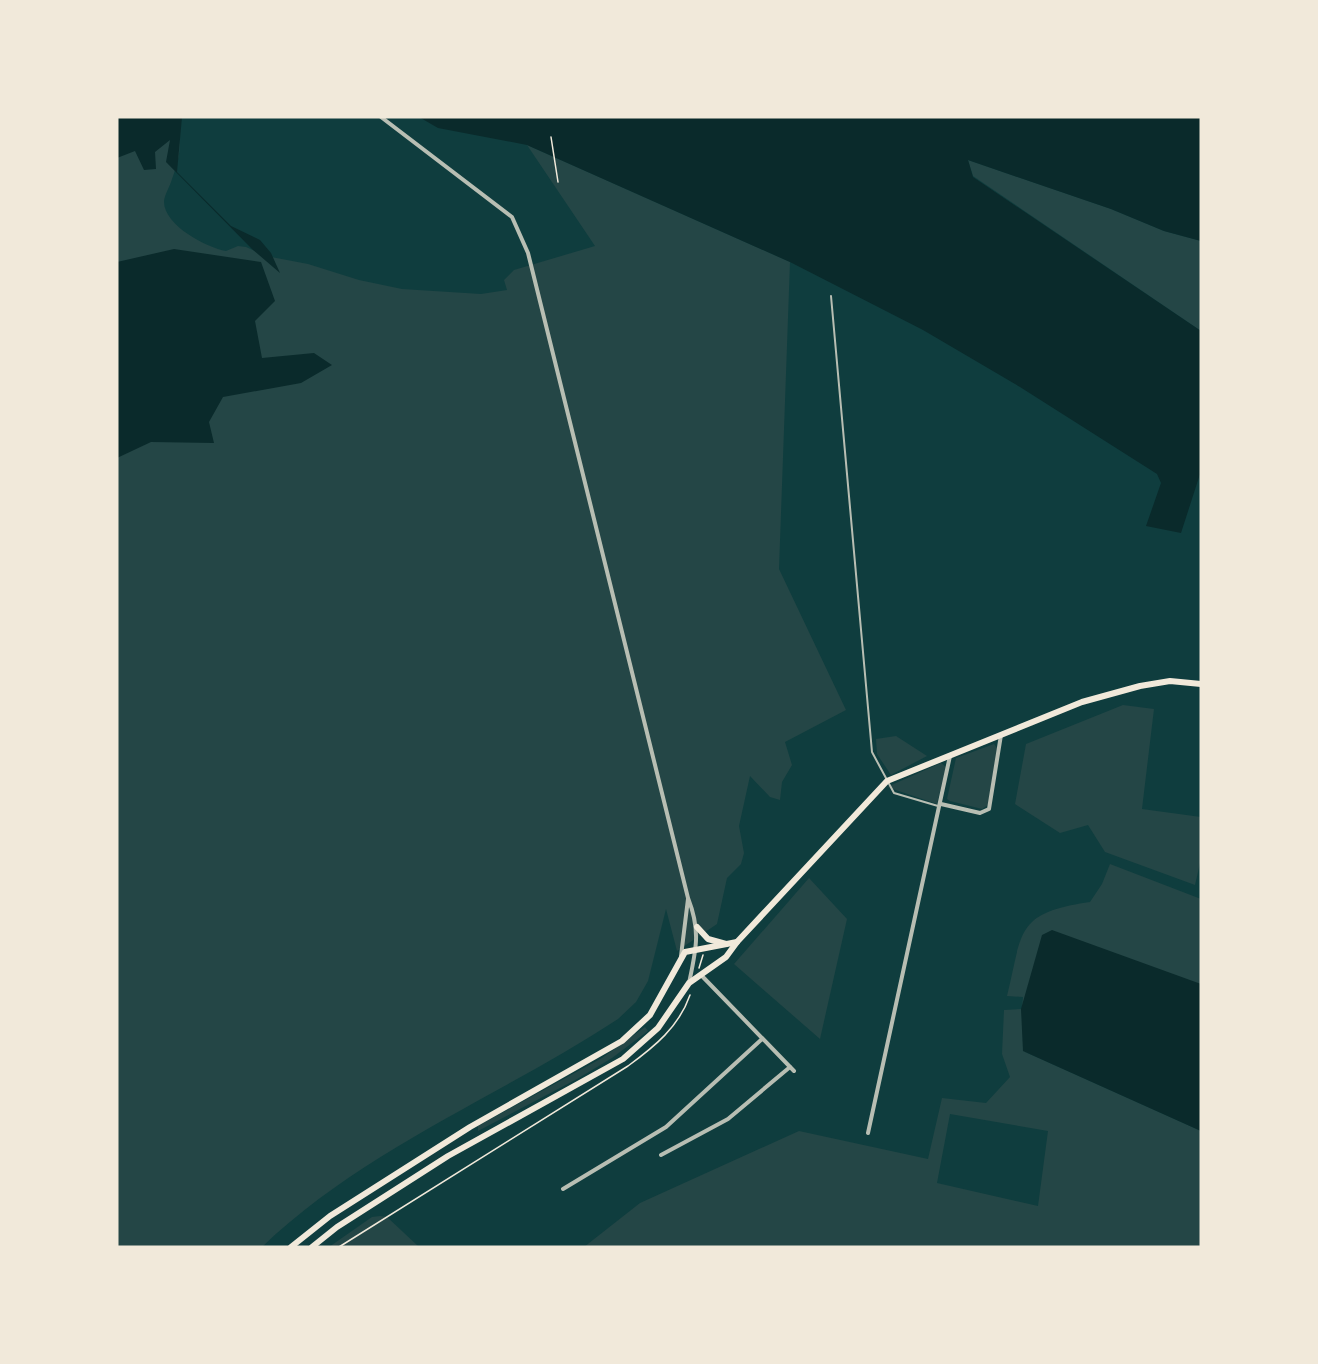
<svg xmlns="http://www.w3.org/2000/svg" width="1318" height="1364" viewBox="0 0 1318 1364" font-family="Montserrat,sans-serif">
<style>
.green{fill:#244646;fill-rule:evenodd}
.water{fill:#0a2a2b}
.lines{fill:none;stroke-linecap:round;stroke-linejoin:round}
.path{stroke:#f1e9da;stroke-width:1.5}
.service{stroke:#b8beb3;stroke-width:2}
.minor{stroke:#b8beb3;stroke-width:4}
.secondary{stroke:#f1e9da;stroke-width:6}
</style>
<rect width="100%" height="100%" fill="#0f3d3e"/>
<g class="green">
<path d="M 117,117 L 173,117 C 184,138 180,158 172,179 C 170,186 165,194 164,201 C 163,225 207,248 226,251 L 238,246 L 246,247 L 266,256 L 308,264 L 359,280 L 402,289 L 481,294 L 507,290 L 504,280 L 514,270 L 595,246 L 527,145 L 790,262 L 779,569 L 846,710 L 785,742 L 792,765 L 782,782 L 780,800 L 770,797 L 750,776 L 739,826 L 744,853 L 741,864 L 727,878 L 717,924 L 677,951 L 666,909 L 648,981 L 636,1002 L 618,1019 C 501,1096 364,1149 262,1247 L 117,1247 Z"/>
<polygon points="968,160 1111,209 1164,231 1201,241 1201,331 973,176"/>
<polygon points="1123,705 1154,709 1142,809 1201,817 1201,859 1195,885 1105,852 1088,825 1060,833 1015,804 1026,744"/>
<polygon points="896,736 927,756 891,775 877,754 876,739"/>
<polygon points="994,744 997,748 988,805 982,809 950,801 947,799 956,758"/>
<polygon points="941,763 946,767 937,804 887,787"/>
<path d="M 1110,864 L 1201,899 L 1201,1118 L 1023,1051 L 1201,1131 L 1201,1247 L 584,1247 L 640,1203 L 799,1131 L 928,1159 L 942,1098 L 986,1103 L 1010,1077 L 1002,1054 L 1004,1010 L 1022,1009 L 1023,997 L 1007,996 C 1023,931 1015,913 1090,902 L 1102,884 ZM 950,1114 L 1048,1131 L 1038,1206 L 937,1183 Z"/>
<polygon points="809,878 847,919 820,1039 734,964"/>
<polygon points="645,1027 648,1031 612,1058 577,1079 478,1131 478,1126 602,1058"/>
<polygon points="380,1216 387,1217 419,1247 329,1247 372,1217"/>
</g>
<g class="water">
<polygon points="117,117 182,117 177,172 231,226 260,240 271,253 280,273 252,249 166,162 170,140 155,152 156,169 144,170 135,151 117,158"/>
<polygon points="419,117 1201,117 1201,241 1164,231 1111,209 968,160 973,177 1201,331 1201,471 1181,533 1146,526 1161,483 1157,474 1020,387 923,330 790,262 527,145 438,128"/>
<polygon points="174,249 261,262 275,301 255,321 262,358 314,353 332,365 301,383 223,397 209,422 214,443 151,442 117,458 117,262"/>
<polygon points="1052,930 1201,984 1201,1131 1023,1051 1021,1009 1042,935"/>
</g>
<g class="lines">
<g class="path">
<polyline points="551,137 558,182"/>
<polyline points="699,968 703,955"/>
<path d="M 339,1247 L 628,1066 C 654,1047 679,1027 690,995"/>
</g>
<polyline class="service" points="831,296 872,752 894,793 938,806"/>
<g class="minor">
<path d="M 381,117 L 512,217 L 528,253 L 688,898 C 701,931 696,950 689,983"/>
<polyline points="941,804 980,813 989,809 1001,735"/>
<polyline points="681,956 688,899"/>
<polyline points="701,975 794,1071"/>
<polyline points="868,1133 950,756"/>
<polyline points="661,1155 728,1119 790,1067"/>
<polyline points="563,1189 666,1127 762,1039"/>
</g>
<g class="secondary">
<polyline points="697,927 708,939 726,944"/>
<polyline points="291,1247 330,1216 470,1127 622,1041 650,1015 685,952 737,942"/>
<polyline points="312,1247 337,1227 448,1156 623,1059 658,1028 689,983 726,957 737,942 887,781 1082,702 1140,686 1170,681 1201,684"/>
</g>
</g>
<rect width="1318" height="1364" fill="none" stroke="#f1e9da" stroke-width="237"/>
</svg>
